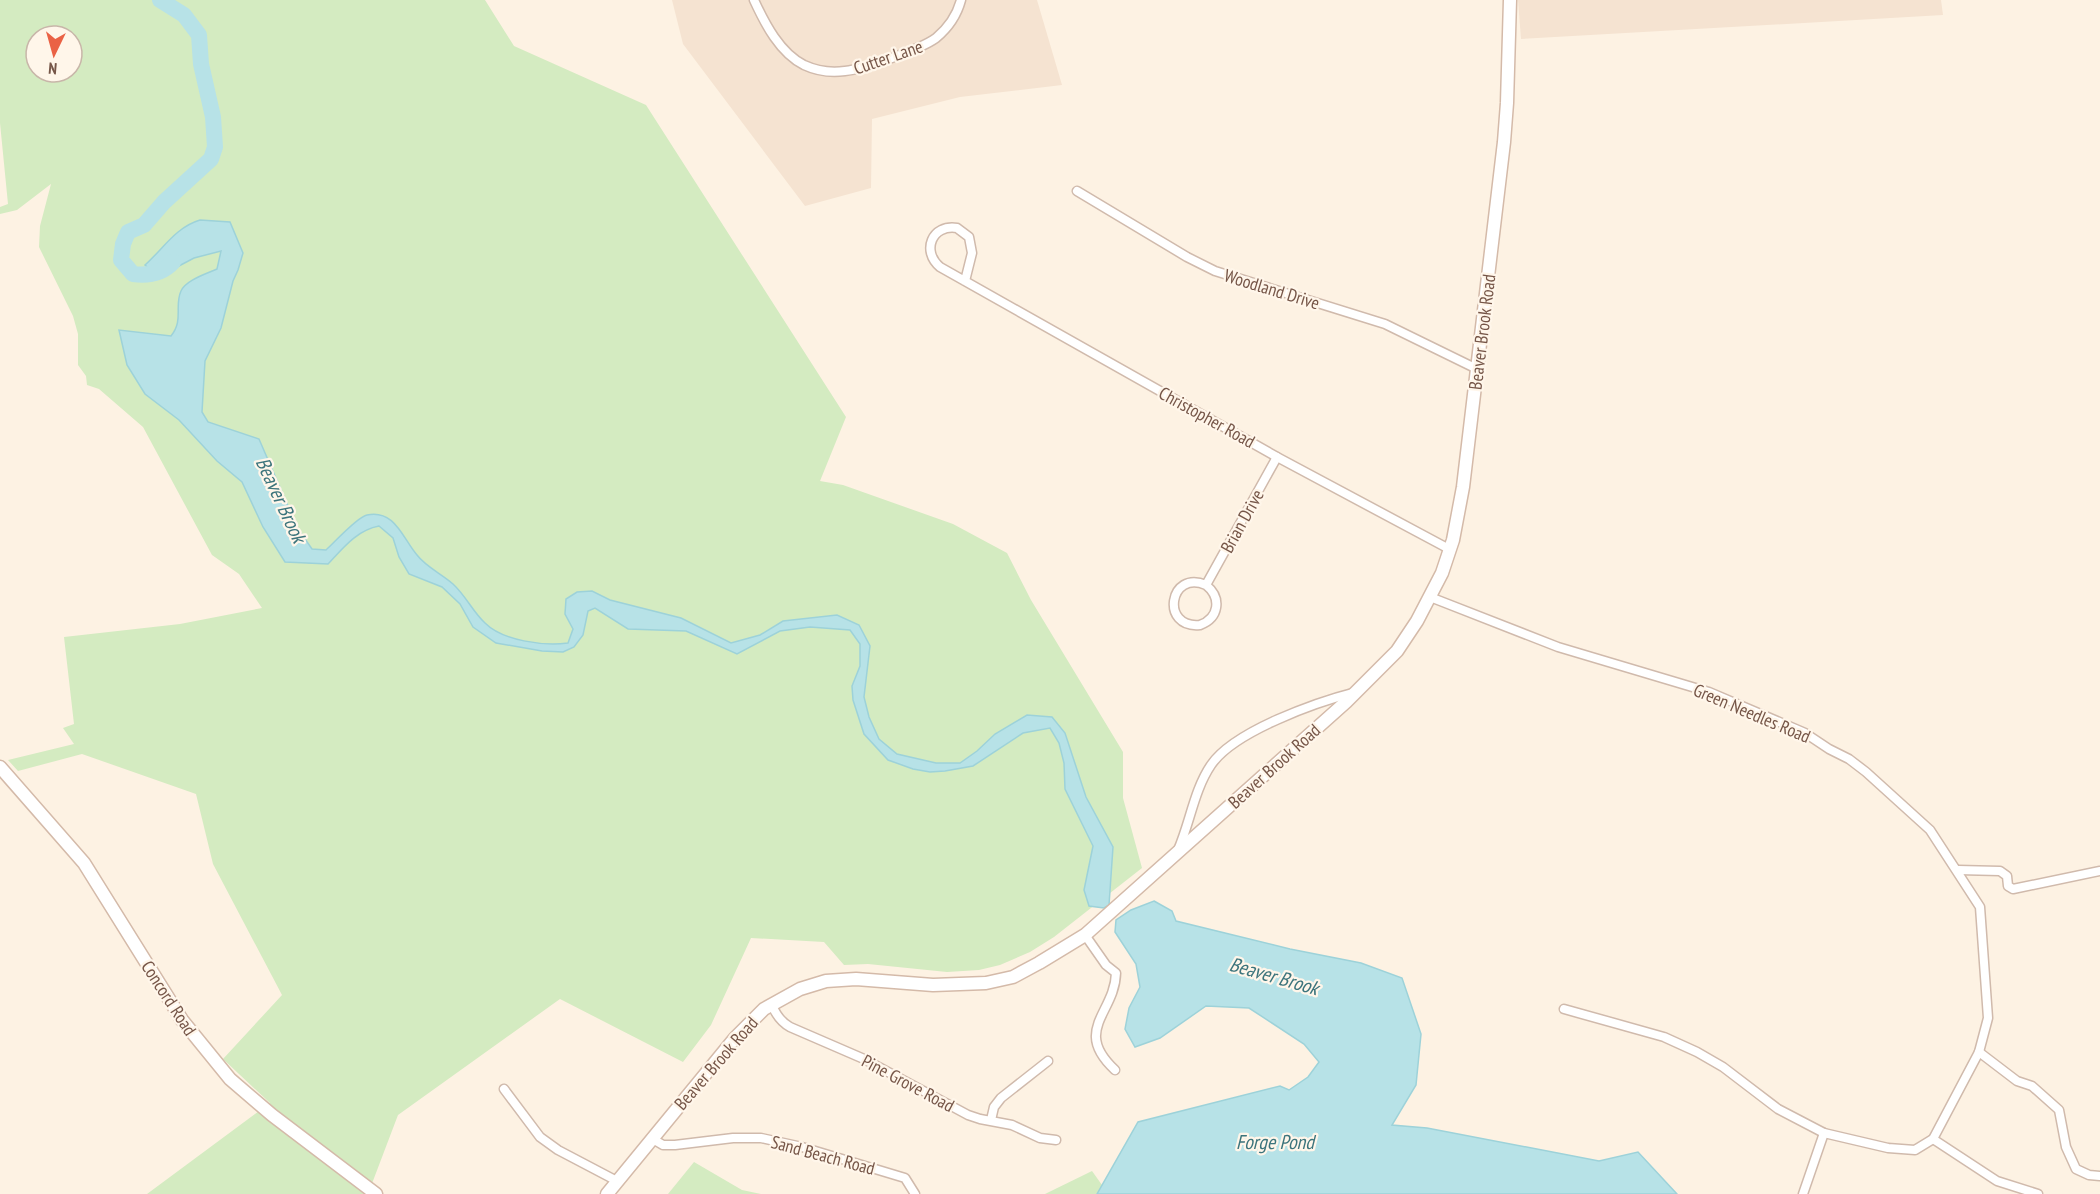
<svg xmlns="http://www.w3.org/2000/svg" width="2100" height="1194" viewBox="0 0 2100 1194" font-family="'PT Sans Narrow',sans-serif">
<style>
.residential{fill:#f5e3d1}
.green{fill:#d4ebc1;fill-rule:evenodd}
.water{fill:#b7e2e7;stroke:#9dd2d9;stroke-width:1.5}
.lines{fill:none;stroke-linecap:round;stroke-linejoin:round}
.river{stroke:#b7e2e7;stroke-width:16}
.street-casing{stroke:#d0baac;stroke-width:11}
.secondary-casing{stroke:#d4baa9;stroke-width:15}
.street{stroke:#fff;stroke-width:8}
.secondary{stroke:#fff;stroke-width:12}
.labels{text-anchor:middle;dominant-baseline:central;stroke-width:4.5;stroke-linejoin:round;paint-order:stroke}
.street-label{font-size:18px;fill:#765648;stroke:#fff6ea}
.water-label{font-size:20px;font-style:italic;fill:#3c747c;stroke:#fff6ea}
</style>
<rect width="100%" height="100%" fill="#fdf2e3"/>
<g class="residential">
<polygon points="672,0 1037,0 1062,85 960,97 872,119 871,188 805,206 683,44"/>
<polygon points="1518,0 1941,0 1943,15 1521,39"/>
</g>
<g class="green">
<path d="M 0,0 L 485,0 L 514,46 L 646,105 L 846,417 L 820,481 L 843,485 L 953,524 L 1007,553 L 1031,600 L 1123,752 L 1123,798 L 1142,868 L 1054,937 L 1030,952 L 1000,965 L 979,970 L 947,972 L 868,964 L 844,965 L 824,942 L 751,938 L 711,1025 L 683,1062 L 560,999 L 398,1115 L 368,1194 L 147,1194 L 270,1103 L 223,1059 L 282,995 L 213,864 L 196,794 L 82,754 L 18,771 L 8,760 L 74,744 L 63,728 L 74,724 L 64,637 L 180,624 L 262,608 L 239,574 L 212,555 L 143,427 L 99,389 L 87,385 L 86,376 L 78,365 L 78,334 L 73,316 L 39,247 L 40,226 L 51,184 L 17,210 L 0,214 L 0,207 L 8,204 L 0,123 ZM 36,36 L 72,36 L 72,72 L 36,72 Z"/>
<polygon points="694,1162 742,1190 761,1194 668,1194"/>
<polygon points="1092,1171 1102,1185 1097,1194 1045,1194"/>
</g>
<g class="water">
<path d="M 200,220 L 230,222 L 243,253 L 238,270 L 233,281 L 221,328 L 205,361 L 202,412 L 208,422 L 259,439 L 298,529 L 312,549 L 326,550 C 335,542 357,517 367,515 C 395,509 403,539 417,555 C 426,567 442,574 453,584 C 466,596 473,612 485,623 C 503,641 543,646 568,643 L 573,629 L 565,614 L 566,599 L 577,592 L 592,591 L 610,600 L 681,618 L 731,643 L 760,635 L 783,621 L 837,615 L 859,625 L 870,646 L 864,697 L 869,717 L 879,739 L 897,754 L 936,763 L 960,763 L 977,751 L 995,734 L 1027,715 L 1052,717 L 1065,733 L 1086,797 L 1113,847 L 1109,905 L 1104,908 L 1089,906 L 1084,890 L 1093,846 L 1065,789 L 1064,763 L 1059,743 L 1050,728 L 1023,733 L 973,766 L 945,771 L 930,772 L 913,769 L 888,760 L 864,734 L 853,700 L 852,686 L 860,666 L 860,644 L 850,630 L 810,627 L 780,631 L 737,654 L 686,631 L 628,629 L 595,608 L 588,611 L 583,635 L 574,647 L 563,652 L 542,651 L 496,643 L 473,627 L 460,604 L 442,587 L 409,574 L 399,557 L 393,538 L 379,526 C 357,530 343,548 328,564 L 285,562 L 263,527 L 242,482 L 217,461 L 179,420 L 145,394 L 127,365 L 119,330 L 171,336 C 184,320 174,306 181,291 C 186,280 206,274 217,269 L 221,251 L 194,258 L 158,277 L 145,265 C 163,249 176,227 200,220 Z"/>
<polygon points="1154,901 1172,911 1176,921 1290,949 1361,963 1402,978 1421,1034 1416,1085 1392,1125 1427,1128 1599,1161 1638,1152 1677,1194 1097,1194 1138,1122 1280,1086 1289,1090 1308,1077 1319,1062 1304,1044 1249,1008 1206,1006 1160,1038 1135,1047 1125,1029 1129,1008 1140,987 1136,964 1115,932 1116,920 1131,910"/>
</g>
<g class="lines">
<path class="river" d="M 160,0 L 184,15 L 199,35 L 201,64 L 213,117 L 215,147 L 211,159 L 164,202 L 144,225 L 128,232 L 123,244 L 121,260 L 133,274 C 148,276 162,274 173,262"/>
<defs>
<g id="street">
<path d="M 754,0 C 765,24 780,53 804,65 C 817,71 831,73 845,71 C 864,69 921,49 936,38 C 948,28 957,15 961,0"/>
<polyline points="1077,191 1187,257 1215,271 1385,324 1477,369"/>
<path d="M 965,281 L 972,253 L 969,237 L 957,228 C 932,224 921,251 940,267 L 1277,457 L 1451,550"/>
<path d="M 1206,585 C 1222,598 1219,618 1200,625 C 1160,629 1169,569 1206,585 L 1277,457"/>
<polyline points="1430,597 1558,647 1709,692 1805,733 1829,749 1849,759 1866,772 1930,830 1980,907 1988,1018 1979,1052 1933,1139 1915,1150 1888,1148 1824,1133 1778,1109 1723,1067 1697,1052 1664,1037 1564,1009"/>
<path d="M 1178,850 C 1190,823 1194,790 1211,765 C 1234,731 1317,702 1356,692"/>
<polyline points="1958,870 2000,871 2007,876 2008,886 2013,889 2100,871"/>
<path d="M 1085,935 L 1106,965 L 1116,973 C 1115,1013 1072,1030 1115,1070"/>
<path d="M 772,1005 C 776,1015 781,1022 790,1027 L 864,1059 L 968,1115 L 980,1119 L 1012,1125 L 1040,1138 L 1056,1140"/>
<polyline points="1979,1052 2017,1081 2032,1086 2059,1110 2066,1147 2076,1169 2089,1175 2100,1176"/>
<polyline points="504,1089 540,1137 558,1150 617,1181"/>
<polyline points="991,1120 994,1107 1001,1098 1048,1061"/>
<polyline points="651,1138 663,1145 675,1145 733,1138 761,1138 802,1147 905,1178 915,1194"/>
<polyline points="1933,1139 1997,1181 2038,1194"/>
<polyline points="1803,1194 1824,1133"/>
</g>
<g id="secondary">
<polyline points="0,767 84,863 182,1020 230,1079 272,1115 376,1194"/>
<polyline points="607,1194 735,1038 764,1009 800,989 826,981 856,979 933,985 986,983 1013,977 1039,963 1085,935 1346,702 1397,651 1417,621 1442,573 1453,540 1463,487 1504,142 1507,103 1510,0"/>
</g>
</defs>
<use href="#street" class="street-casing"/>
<use href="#secondary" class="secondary-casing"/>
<use href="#street" class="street"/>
<use href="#secondary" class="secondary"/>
</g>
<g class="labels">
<g class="street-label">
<text transform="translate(888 57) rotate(-19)">Cutter Lane</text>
<text transform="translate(1272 289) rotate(17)">Woodland Drive</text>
<text transform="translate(1482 332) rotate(-83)">Beaver Brook Road</text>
<text transform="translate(1207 417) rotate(29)">Christopher Road</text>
<text transform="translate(1242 521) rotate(-61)">Brian Drive</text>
<text transform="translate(1752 713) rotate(23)">Green Needles Road</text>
<text transform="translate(1274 766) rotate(-42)">Beaver Brook Road</text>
<text transform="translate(169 998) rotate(57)">Concord Road</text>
<text transform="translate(716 1063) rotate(-49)">Beaver Brook Road</text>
<text transform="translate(908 1083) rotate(28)">Pine Grove Road</text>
<text transform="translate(823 1155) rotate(15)">Sand Beach Road</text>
</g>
<g class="water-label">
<text transform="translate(281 500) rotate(65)">Beaver Brook</text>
<text transform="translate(1274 976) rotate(16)">Beaver Brook</text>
<text x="1275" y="1142">Forge Pond</text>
</g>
</g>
<g transform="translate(54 54) rotate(185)"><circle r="28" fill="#fff6ea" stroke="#c8b6a9" stroke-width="1.5"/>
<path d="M0-4.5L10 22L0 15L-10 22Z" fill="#ea6245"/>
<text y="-9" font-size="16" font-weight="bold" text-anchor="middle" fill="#765648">N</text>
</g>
</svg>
